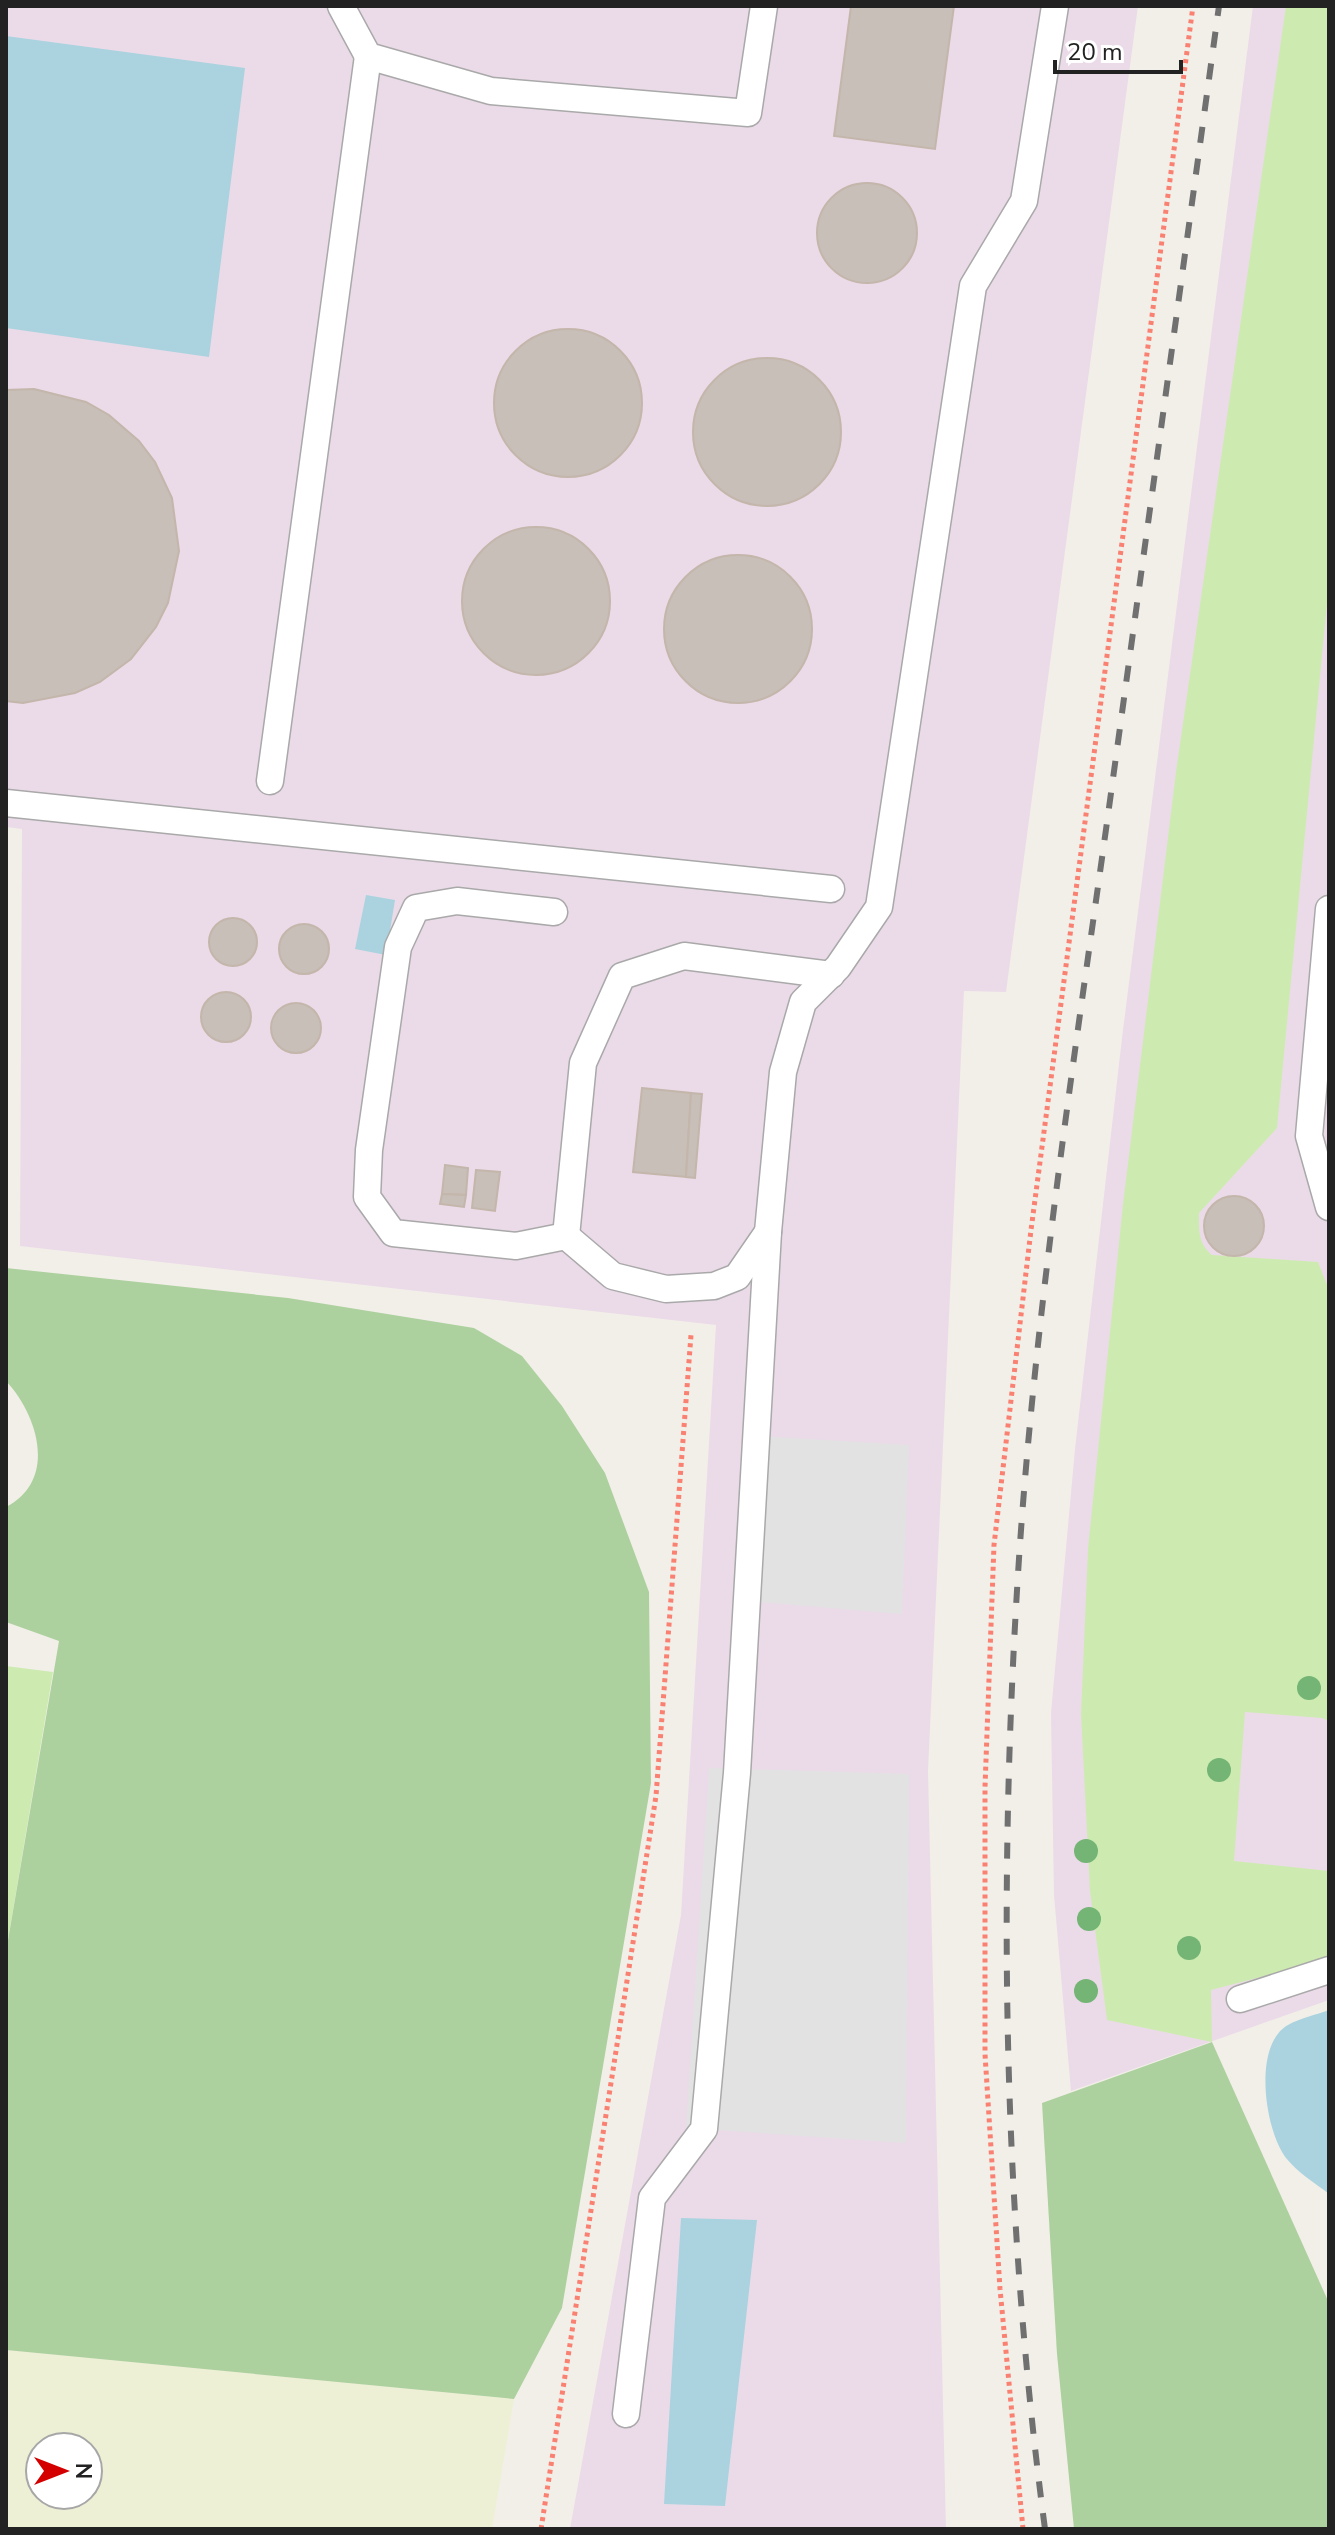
<svg xmlns="http://www.w3.org/2000/svg" width="1335" height="2535" viewBox="0 0 1335 2535" font-family="'Nunito Sans',sans-serif">
<style>
.industrial{fill:#ebdbe8}
.farmland{fill:#eef0d5;fill-rule:evenodd}
.grass{fill:#cdebb0}
.forest{fill:#add19e}
.parking{fill:#e2e2e2}
.water{fill:#aad3df}
.building{fill:#c7bfb8;stroke:#c4b6ab;stroke-width:2}
.lines{fill:none;stroke-linecap:round;stroke-linejoin:round}
.lane-casing{stroke:#a9a9a9;stroke-width:29}
.path{stroke:#fa8072;stroke-width:5;stroke-dasharray:4 4;stroke-linecap:butt}
.lane{stroke:#fff;stroke-width:26}
.rail{stroke:#707070;stroke-width:6;stroke-dasharray:16 16;stroke-linecap:butt}
.tree{fill:#74b475}
</style>
<rect width="100%" height="100%" fill="#f2efe9"/>
<g class="industrial">
<polygon points="6,6 1138,6 1006,992 964,991 928,1771 946,2529 570,2529 681,1915 716,1325 20,1246 22,829 6,827"/>
<polygon points="1253,6 1329,6 1329,2000 1071,2091 1054,1895 1051,1713 1075,1449 1122,1038"/>
</g>
<path class="farmland" d="M 6,2350 L 514,2399 L 492,2529 L 6,2529 ZM 40,2447 L 88,2447 L 88,2495 L 40,2495 Z"/>
<g class="grass">
<path d="M 1286,6 L 1329,6 L 1329,582 L 1277,1128 L 1199,1213 C 1199,1231 1198,1243 1212,1255 L 1318,1262 L 1329,1290 L 1329,1721 L 1322,1718 L 1245,1712 L 1234,1861 L 1329,1871 L 1329,1959 L 1211,1990 L 1212,2042 L 1107,2020 L 1090,1891 L 1081,1714 L 1088,1549 L 1123,1204 L 1176,772 Z"/>
<polygon points="6,1666 53,1672 6,1952"/>
</g>
<g class="forest">
<path d="M 6,1268 L 288,1298 L 474,1328 L 522,1356 L 562,1406 L 605,1473 L 649,1592 L 651,1783 L 562,2308 L 514,2399 L 6,2350 L 6,1952 L 59,1641 L 6,1622 L 6,1507 C 58,1480 38,1415 6,1381 Z"/>
<polygon points="1212,2042 1329,2303 1329,2529 1074,2529 1057,2354 1042,2103"/>
</g>
<g class="parking">
<polygon points="756,1436 909,1445 902,1614 746,1601"/>
<polygon points="709,1768 909,1774 906,2143 686,2128"/>
</g>
<g class="water">
<polygon points="6,36 245,68 209,357 6,328"/>
<polygon points="366,895 395,900 386,955 355,949"/>
<path d="M 1329,2010 L 1329,2194 C 1315,2183 1297,2172 1286,2158 C 1265,2131 1252,2045 1288,2025 C 1300,2018 1316,2015 1329,2010 Z"/>
<polygon points="681,2218 757,2220 725,2506 664,2504"/>
</g>
<g class="building">
<polygon points="851,6 954,6 935,149 834,136"/>
<circle cx="867" cy="233" r="50"/>
<circle cx="568" cy="403" r="74"/>
<circle cx="767" cy="432" r="74"/>
<polygon points="34,389 86,402 109,415 139,441 155,462 172,498 179,551 168,603 156,627 131,659 100,682 75,693 23,703 6,701 6,390"/>
<circle cx="536" cy="601" r="74"/>
<circle cx="738" cy="629" r="74"/>
<circle cx="233" cy="942" r="24"/>
<circle cx="304" cy="949" r="25"/>
<circle cx="226" cy="1017" r="25"/>
<circle cx="296" cy="1028" r="25"/>
<polygon points="642,1088 691,1093 686,1177 633,1172"/>
<polygon points="691,1093 702,1094 695,1178 686,1177"/>
<polygon points="445,1165 468,1168 466,1195 442,1194"/>
<polygon points="476,1170 500,1172 495,1211 472,1208"/>
<polygon points="442,1194 466,1195 464,1207 440,1204"/>
<circle cx="1234" cy="1226" r="30"/>
</g>
<g class="lines">
<defs>
<g id="lane">
<polyline points="341,6 368,56 491,91 748,113 764,6"/>
<polyline points="270,781 368,56"/>
<polyline points="6,803 831,889"/>
<polyline points="1329,909 1309,1136 1329,1207"/>
<polyline points="554,912 457,901 416,908 398,947 369,1150 367,1197 393,1233 516,1246 566,1236"/>
<polyline points="566,1236 583,1063 622,976 684,956 831,975"/>
<polyline points="566,1236 613,1276 666,1289 714,1286 737,1277 768,1232"/>
<polyline points="1240,1999 1329,1970"/>
<polyline points="626,2414 652,2198 704,2129 737,1773 768,1232 783,1072 803,1002 838,967 879,907 973,286 1024,201 1055,6"/>
</g>
</defs>
<use href="#lane" class="lane-casing"/>
<g class="path">
<polyline points="541,2529 656,1796 691,1335"/>
<polyline points="1023,2529 1000,2289 985,2054 985,1787 994,1545 1031,1230 1193,6"/>
</g>
<use href="#lane" class="lane"/>
<path class="rail" d="M 1045,2529 C 1003,2213 998,1892 1018,1574 C 1034,1320 1073,1067 1108,815 C 1145,545 1182,276 1219,6"/>
</g>
<g class="tree">
<circle cx="1309" cy="1688" r="12"/>
<circle cx="1219" cy="1770" r="12"/>
<circle cx="1086" cy="1851" r="12"/>
<circle cx="1089" cy="1919" r="12"/>
<circle cx="1189" cy="1948" r="12"/>
<circle cx="1086" cy="1991" r="12"/>
</g>
<rect width="1335" height="2535" fill="none" stroke="#222222" stroke-width="16"/>
<g transform="translate(64 2471) rotate(90)"><circle r="38" fill="#ffffff" stroke="#a7a7a7" stroke-width="2"/>
<path d="M0-6L14 30L0 20L-14 30Z" fill="#d40000"/>
<text y="-12" font-size="22" font-weight="bold" text-anchor="middle" fill="#222222">N</text>
</g>
<path d="M1055 60v12h126v-12" fill="none" stroke="#222222" stroke-width="4"/>
<text x="1067" y="60" font-size="24" fill="#222222" stroke="#ffffff" stroke-width="6" paint-order="stroke">20 m</text>
</svg>
